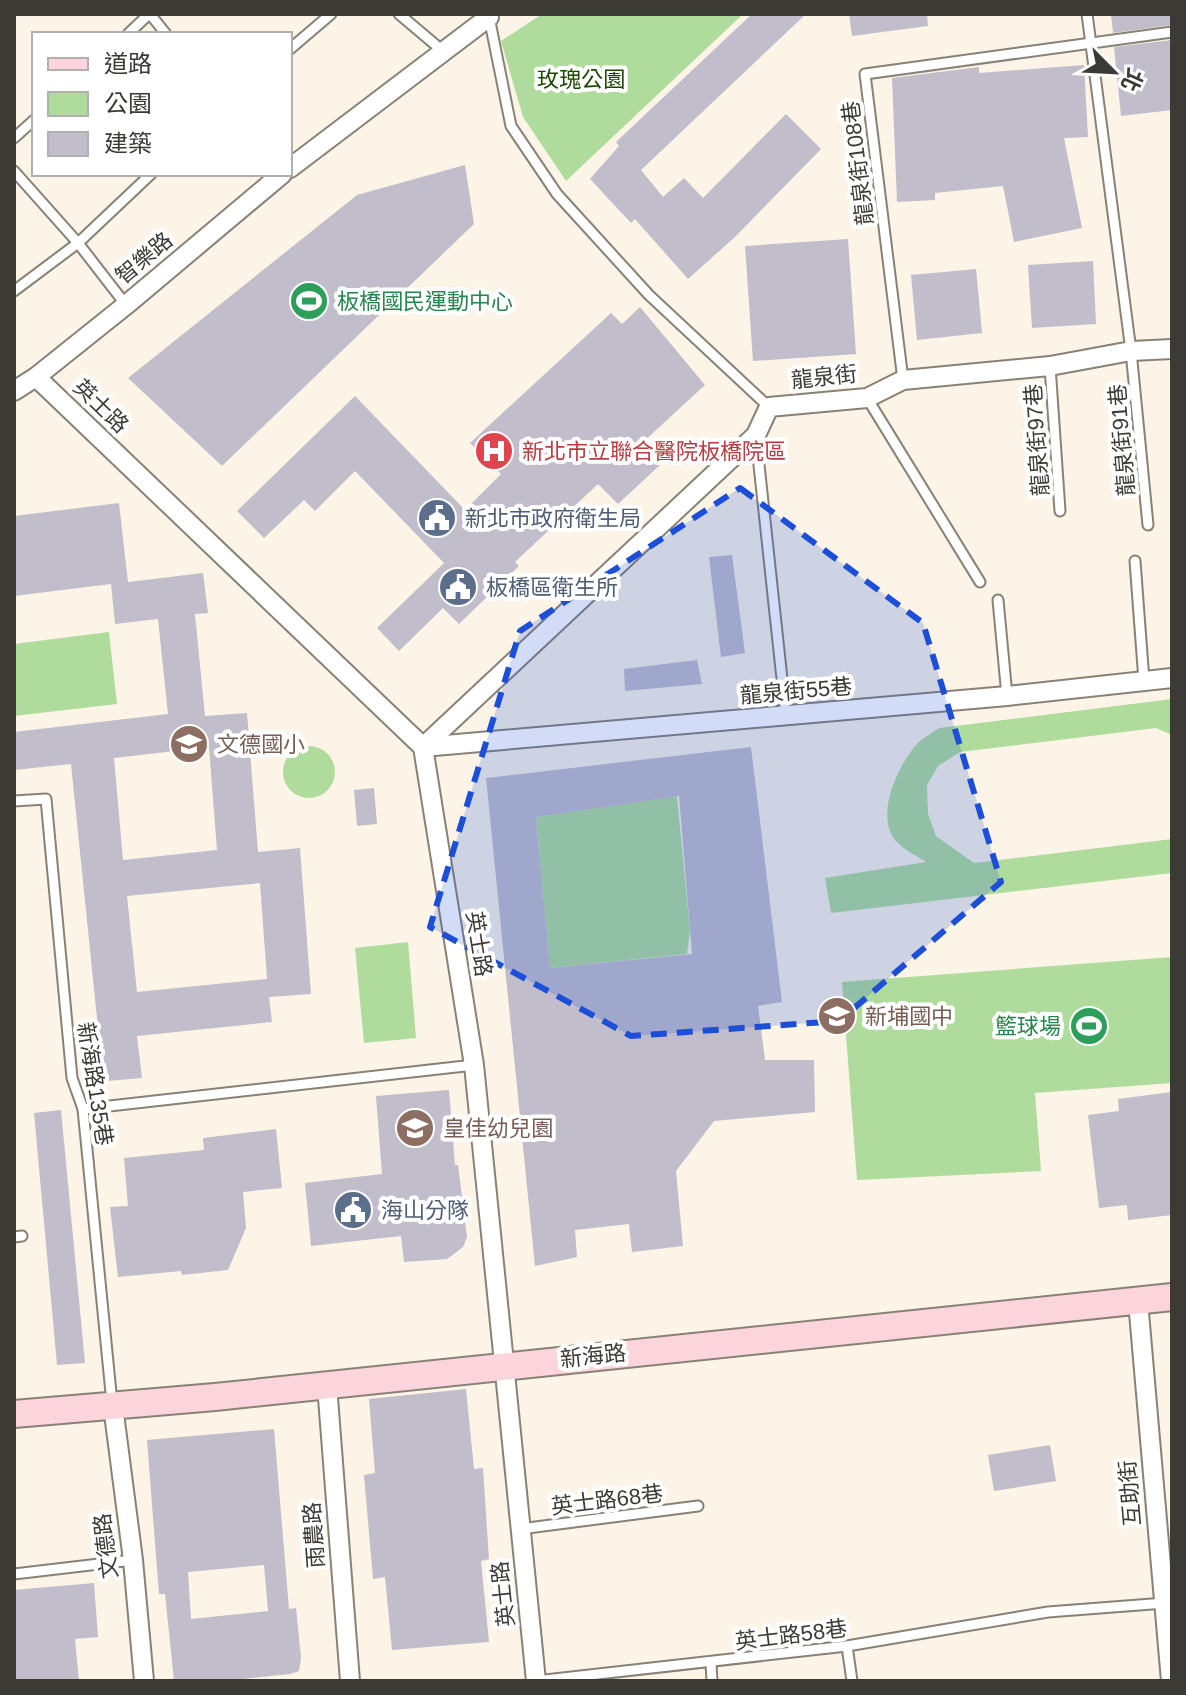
<svg xmlns="http://www.w3.org/2000/svg" width="1186" height="1695" viewBox="0 0 1186 1695" font-family="Arial,'Noto Sans TC',sans-serif">
<style>
.green{fill:#afdc9c}
.building{fill:#c1bdcb;fill-rule:evenodd}
.lines{fill:none;stroke-linecap:round;stroke-linejoin:round}
.lane-casing{stroke:#888276;stroke-width:13}
.street-casing{stroke:#888276;stroke-width:22}
.secondary-casing{stroke:#888276;stroke-width:30}
.lane{stroke:#fff;stroke-width:9}
.street{stroke:#fff;stroke-width:18}
.secondary{stroke:#fcd5dc;stroke-width:26}
.marked{fill:#1d4ed8;fill-opacity:0.2;stroke:#1d4ed8;stroke-width:6;stroke-dasharray:16 10;stroke-linejoin:round}
.labels{text-anchor:middle;dominant-baseline:central;stroke-width:8;stroke-linejoin:round;paint-order:stroke}
.park-label{font-size:22px;fill:#1c4700;stroke:#fff}
.street-label{font-size:22px;fill:#3c3a35;stroke:#fff}
.leisure-label{font-size:22px;fill:#27864d;stroke:#fff;text-anchor:start}
.health-label{font-size:22px;fill:#be3a42;stroke:#fff;text-anchor:start}
.service-label{font-size:22px;fill:#4e5e75;stroke:#fff;text-anchor:start}
.education-label{font-size:22px;fill:#785e54;stroke:#fff;text-anchor:start}
</style>
<rect width="100%" height="100%" fill="#fbf4e7"/>
<g class="green">
<polygon points="542,14 743,14 566,181 523,117 501,41"/>
<polygon points="109,632 117,704 14,716 14,644"/>
<path d="M 1172,699 L 1172,735 L 1156,728 L 960,752 L 938,766 L 927,785 L 928,814 L 936,836 L 974,863 L 1172,839 L 1172,873 L 831,913 L 825,878 L 926,862 C 917,856 904,850 896,841 C 874,816 898,764 918,743 C 924,737 932,733 939,728 Z"/>
<circle cx="309" cy="772" r="26"/>
<polygon points="677,796 690,931 687,954 550,968 536,817"/>
<polygon points="408,942 416,1038 364,1043 355,948"/>
<polygon points="1172,957 1172,1083 1035,1093 1041,1171 857,1180 842,982"/>
</g>
<g class="building">
<polygon points="752,14 806,14 641,170 663,197 684,178 703,198 786,114 821,149 735,237 688,279 635,219 631,223 590,179 619,146 616,142"/>
<polygon points="849,14 927,14 928,26 852,36"/>
<polygon points="1111,14 1172,14 1172,25 1113,33"/>
<polygon points="1172,40 1172,110 1121,116 1114,47"/>
<polygon points="1084,65 1088,137 1064,138 1082,228 1014,242 1003,186 935,193 935,200 897,202 892,78 979,67 979,73"/>
<polygon points="465,165 474,224 222,466 128,378 357,195"/>
<polygon points="848,239 856,354 753,361 745,246"/>
<polygon points="1093,261 1096,324 1032,328 1028,265"/>
<polygon points="976,269 982,333 917,340 911,275"/>
<polygon points="640,307 705,385 642,443 660,465 618,504 598,484 515,562 519,566 459,624 443,608 399,651 377,628 444,563 355,471 315,511 304,500 264,538 237,511 355,396 465,510 501,474 470,443 611,313 622,324"/>
<path d="M 119,503 L 128,582 L 203,573 L 208,613 L 195,614 L 205,716 L 247,713 L 258,852 L 300,848 L 311,994 L 269,997 L 272,1022 L 137,1036 L 142,1078 L 84,1083 L 80,1029 L 98,1028 L 71,764 L 14,770 L 14,732 L 168,714 L 158,619 L 115,624 L 111,584 L 14,596 L 14,516 ZM 209,747 L 217,850 L 123,860 L 114,758 ZM 260,883 L 267,979 L 137,992 L 127,896 Z"/>
<polygon points="732,555 745,653 721,657 709,557"/>
<polygon points="697,660 702,684 625,691 624,669"/>
<path d="M 751,747 L 782,1002 L 758,1006 L 765,1060 L 814,1060 L 815,1112 L 714,1121 L 676,1171 L 683,1246 L 632,1252 L 629,1224 L 575,1230 L 577,1257 L 535,1266 L 486,778 ZM 679,796 L 692,954 L 550,968 L 536,817 Z"/>
<polygon points="374,788 377,824 357,826 354,790"/>
<polygon points="449,1090 455,1165 458,1165 467,1237 463,1247 447,1259 404,1262 401,1236 311,1246 305,1183 382,1174 376,1096"/>
<polygon points="1172,1092 1172,1215 1128,1220 1127,1205 1099,1208 1088,1115 1119,1111 1118,1099"/>
<polygon points="61,1110 85,1363 57,1365 34,1113"/>
<polygon points="276,1129 282,1188 243,1192 246,1228 228,1270 182,1275 181,1271 118,1277 110,1207 128,1206 124,1158 204,1150 203,1138"/>
<polygon points="466,1389 474,1469 483,1468 489,1559 481,1561 489,1642 392,1650 385,1577 373,1579 364,1475 375,1473 369,1399"/>
<path d="M 274,1429 L 289,1609 L 296,1608 L 301,1658 L 299,1671 L 290,1674 L 224,1681 L 174,1681 L 165,1594 L 159,1594 L 147,1440 ZM 264,1565 L 268,1611 L 191,1619 L 188,1572 Z"/>
<polygon points="1050,1445 1056,1481 994,1491 988,1455"/>
<polygon points="94,1583 98,1637 75,1639 79,1681 14,1681 14,1590"/>
</g>
<g class="lines">
<defs>
<g id="lane">
<polyline points="150,14 166,34"/>
<polyline points="399,14 444,52"/>
<polyline points="1087,14 1131,351 1148,525"/>
<polyline points="489,17 511,126 557,194 649,295 769,407"/>
<polyline points="128,34 149,14"/>
<polyline points="290,49 331,14"/>
<polyline points="14,138 34,120"/>
<polyline points="14,171 78,243 126,305"/>
<polyline points="14,291 78,243 151,174"/>
<polyline points="1050,366 1060,511"/>
<polyline points="903,380 865,74 1172,32"/>
<polyline points="867,398 980,582"/>
<polyline points="756,437 786,716"/>
<polyline points="1135,561 1144,681"/>
<polyline points="998,600 1007,696"/>
<polyline points="14,801 46,799 72,1078 83,1109 112,1403"/>
<polyline points="83,1109 474,1065"/>
<polyline points="14,1237 22,1236"/>
<polyline points="520,1529 698,1506"/>
<polyline points="14,1574 133,1560"/>
<polyline points="847,1646 852,1681"/>
<polyline points="711,1663 712,1681"/>
<polyline points="536,1681 847,1646 1048,1612 1165,1603"/>
</g>
<g id="street">
<polyline points="290,168 489,17"/>
<polyline points="36,377 423,747 474,1065 536,1681"/>
<polyline points="14,391 36,377 126,305 282,174"/>
<polyline points="423,747 756,435 769,407 867,398 903,380 1050,366 1131,351 1172,349"/>
<polyline points="423,747 1007,696 1172,678"/>
<polyline points="1138,1301 1171,1681"/>
<polyline points="327,1385 350,1681"/>
<polyline points="113,1406 133,1560 144,1681"/>
</g>
<polyline id="secondary" points="14,1414 215,1397 1172,1297"/>
</defs>
<use href="#lane" class="lane-casing"/>
<use href="#street" class="street-casing"/>
<use href="#secondary" class="secondary-casing"/>
<use href="#lane" class="lane"/>
<use href="#street" class="street"/>
<use href="#secondary" class="secondary"/>
</g>
<path class="marked" d="M 740,488 L 923,623 L 1001,882 L 839,1021 L 631,1036 L 430,927 L 520,631 Z"/>
<defs>
<symbol id="stadium-disc" viewBox="-11 -11 22 22"><circle r="9.5" fill="#2e9e5b" stroke="#fff"/><path d="M0-5a6.5 5 0 1 0 0 10a6.5 5 0 1 0 0-10ZM-3.5-1.8h7v3.6h-7Z" fill="#fff"/></symbol>
<symbol id="hospital-disc" viewBox="-11 -11 22 22"><circle r="9.5" fill="#e0444e" stroke="#fff"/><path d="M-5-5h3v3.5h4V-5h3V5h-3V1.5h-4V5h-3Z" fill="#fff"/></symbol>
<symbol id="civic-disc" viewBox="-11 -11 22 22"><circle r="9.5" fill="#5c6f8a" stroke="#fff"/><path d="M-.6-6.5H3V-4.5H.6V-3L4-1V1h2V6H-6V1h2V-1L-.6-3ZM-1.2 2.5V6h2.4V2.5Z" fill="#fff"/></symbol>
<symbol id="school-disc" viewBox="-11 -11 22 22"><circle r="9.5" fill="#8d6e63" stroke="#fff"/><path d="M0-5L7-2L0 1L-7-2ZM-4 1L0 2.5L4 1V4Q0 6-4 4Z" fill="#fff"/></symbol>
</defs>
<g fill-rule="evenodd">
<use href="#stadium-disc" x="287" y="279" width="44" height="44"/>
<use href="#hospital-disc" x="472" y="429" width="44" height="44"/>
<use href="#civic-disc" x="415" y="496" width="44" height="44"/>
<use href="#civic-disc" x="436" y="565" width="44" height="44"/>
<use href="#school-disc" x="167" y="722" width="44" height="44"/>
<use href="#school-disc" x="815" y="994" width="44" height="44"/>
<use href="#stadium-disc" x="1067" y="1004" width="44" height="44"/>
<use href="#school-disc" x="393" y="1106" width="44" height="44"/>
<use href="#civic-disc" x="331" y="1188" width="44" height="44"/>
</g>
<g class="labels">
<g class="park-label">
<text x="581" y="79">玫瑰公園</text>
</g>
<g class="street-label">
<text transform="translate(858 163) rotate(-97)">龍泉街108巷</text>
<text transform="translate(144 258) rotate(-40)">智樂路</text>
<text transform="translate(824 377) rotate(-6)">龍泉街</text>
<text transform="translate(101 406) rotate(44)">英士路</text>
<text transform="translate(1037 440) rotate(-94)">龍泉街97巷</text>
<text transform="translate(1122 440) rotate(-95)">龍泉街91巷</text>
<text transform="translate(796 691) rotate(-5)">龍泉街55巷</text>
<text transform="translate(479 944) rotate(81)">英士路</text>
<text transform="translate(95 1084) rotate(81)">新海路135巷</text>
<text transform="translate(593 1356) rotate(-6)">新海路</text>
<text transform="translate(1130 1493) rotate(-95)">互助街</text>
<text transform="translate(607 1500) rotate(-7)">英士路68巷</text>
<text transform="translate(314 1535) rotate(-94)">雨農路</text>
<text transform="translate(106 1546) rotate(-97)">文德路</text>
<text transform="translate(503 1594) rotate(-96)">英士路</text>
<text transform="translate(791 1635) rotate(-7)">英士路58巷</text>
</g>
<g class="leisure-label">
<text x="337" y="301">板橋國民運動中心</text>
<text x="1061" y="1026" text-anchor="end">籃球場</text>
</g>
<g class="health-label">
<text x="522" y="451">新北市立聯合醫院板橋院區</text>
</g>
<g class="service-label">
<text x="465" y="518">新北市政府衛生局</text>
<text x="486" y="587">板橋區衛生所</text>
<text x="381" y="1210">海山分隊</text>
</g>
<g class="education-label">
<text x="217" y="744">文德國小</text>
<text x="865" y="1016">新埔國中</text>
<text x="443" y="1128">皇佳幼兒園</text>
</g>
</g>
<rect width="1186" height="1695" fill="none" stroke="#3c3a35" stroke-width="32"/>
<rect x="32" y="32" width="260" height="144" fill="#ffffff" stroke="#b1b0ae" stroke-width="2"/>
<rect x="48" y="58" width="40" height="12" fill="#fcd5dc" stroke="#b1b0ae" stroke-width="2"/>
<text x="104" y="72" font-size="24" fill="#3c3a35">道路</text>
<rect x="48" y="92" width="40" height="24" fill="#afdc9c" stroke="#b1b0ae" stroke-width="2"/>
<text x="104" y="112" font-size="24" fill="#3c3a35">公園</text>
<rect x="48" y="132" width="40" height="24" fill="#c1bdcb" stroke="#b1b0ae" stroke-width="2"/>
<text x="104" y="152" font-size="24" fill="#3c3a35">建築</text>
<g transform="translate(1114 72) rotate(114)" stroke="#ffffff" stroke-width="6" paint-order="stroke">
<path d="M0-6L14 30L0 20L-14 30Z" fill="#3c3a35"/>
<text y="-12" font-size="22" font-weight="bold" text-anchor="middle" fill="#3c3a35">北</text>
</g>
</svg>
